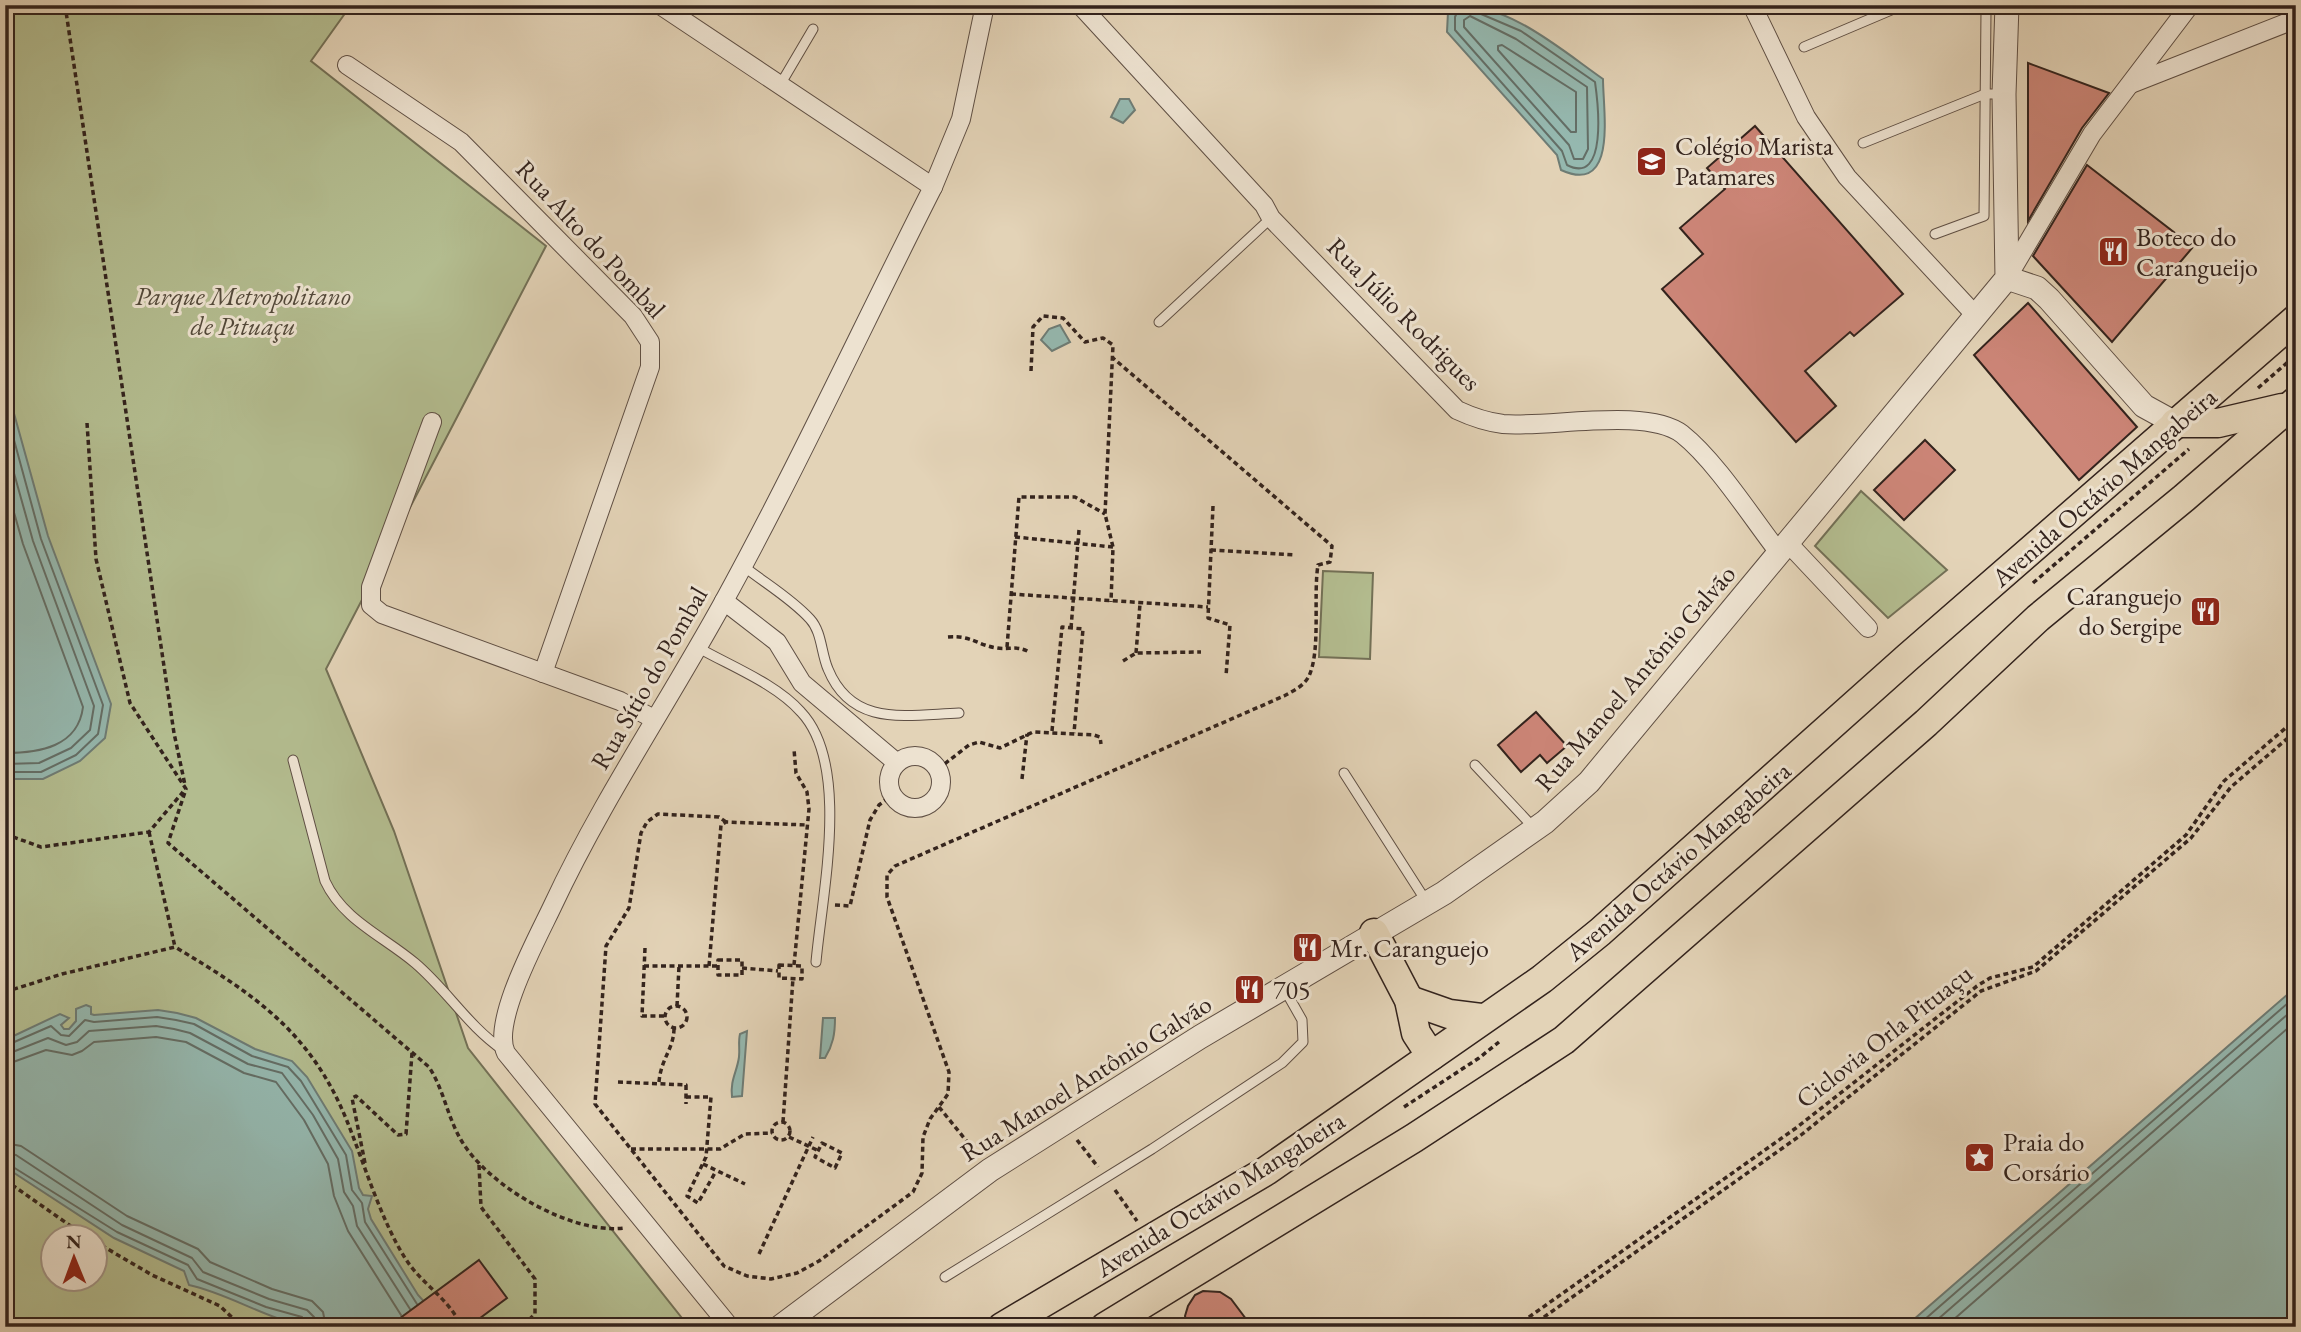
<svg xmlns="http://www.w3.org/2000/svg" width="2301" height="1332" viewBox="0 0 2301 1332" font-family="'EB Garamond',serif">
<style>
.green{fill:#b3bc8f;stroke:#737056;stroke-width:2;fill-rule:evenodd}
.water{fill:#95b8af;stroke:#6e7c75;stroke-width:2}
.lines{fill:none;stroke-linecap:round;stroke-linejoin:round}
.shore{stroke:#646e66;stroke-width:2}
.building{fill:#cc8577;stroke:#33231d;stroke-width:2}
.service-casing{stroke:#5f4f44;stroke-width:11}
.minor-casing{stroke:#5f4f44;stroke-width:20}
.tertiary-casing{stroke:#5f4f44;stroke-width:25}
.primary-casing{stroke:#33231d;stroke-width:31}
.path{stroke:#33231d;stroke-width:3.5;stroke-dasharray:5 3.5;stroke-linecap:butt}
.service{stroke:#ede2d0;stroke-width:9}
.minor{stroke:#ede2d0;stroke-width:18}
.tertiary{stroke:#ede2d0;stroke-width:23}
.primary{stroke:#e3d3b7;stroke-width:28}
.labels{text-anchor:middle;dominant-baseline:central;stroke-width:6;stroke-linejoin:round;paint-order:stroke}
.poi-label{font-size:26px;fill:#33231d;stroke:#ede2d0;text-anchor:start}
.street-label{font-size:26px;fill:#33231d;stroke:#ede2d0}
.park-label{font-size:26px;font-style:italic;fill:#53493a;stroke:#ede2d0}
</style>
<rect width="100%" height="100%" fill="#e3d3b7"/>
<filter id="stains"><feTurbulence type="fractalNoise" baseFrequency=".00286" numOctaves="4"/><feColorMatrix values="0 0 0 0 .2 0 0 0 0 .09 0 0 0 0 .02 0 0 0 .5 -.17"/></filter>
<radialGradient id="worn" r=".72"><stop offset=".6" stop-color="#630" stop-opacity="0"/><stop offset="1" stop-color="#630" stop-opacity=".3"/></radialGradient>
<g class="green">
<path d="M 5,5 L 351,5 L 311,61 L 546,246 L 326,669 L 394,831 L 468,1048 L 689,1327 L 5,1327 ZM 52,1238 L 94,1238 L 94,1280 L 52,1280 Z"/>
<polygon points="1861,491 1947,570 1888,618 1815,546"/>
<polygon points="1323,571 1373,573 1370,659 1319,657"/>
</g>
<g class="water">
<path d="M 1456,5 C 1511,5 1560,49 1603,79 C 1603,111 1618,196 1561,170 L 1557,155 L 1447,32 L 1448,12 Z"/>
<polygon points="1120,99 1129,99 1135,110 1123,123 1111,117"/>
<polygon points="1060,325 1070,342 1052,351 1041,340 1049,329"/>
<polygon points="5,381 48,536 111,704 105,738 80,761 43,779 5,779"/>
<polygon points="2296,987 2296,1327 1905,1327"/>
<path d="M 86,1005 L 91,1007 L 91,1014 L 94,1015 L 158,1010 L 177,1013 L 196,1018 L 255,1049 L 292,1061 L 307,1077 L 352,1151 L 359,1188 L 363,1195 L 372,1196 L 368,1209 L 371,1219 L 418,1295 L 447,1327 C 405,1327 352,1332 312,1327 C 268,1321 231,1294 189,1285 L 184,1271 L 114,1238 L 5,1167 L 5,1040 L 60,1014 L 69,1018 L 61,1025 L 64,1029 L 69,1029 L 76,1021 L 76,1009 Z"/>
<path d="M 823,1018 L 835,1018 C 835,1034 833,1045 825,1058 L 820,1058 Z"/>
<path d="M 747,1031 L 742,1096 L 732,1097 C 730,1080 737,1072 739,1057 C 740,1048 738,1042 740,1034 Z"/>
</g>
<g class="lines">
<g class="shore">
<path d="M 1460,5 L 1455,17 L 1455,30 L 1562,151 L 1567,165 C 1608,186 1598,103 1595,82 L 1521,31 L 1481,14 L 1477,5"/>
<polygon points="1470,16 1516,39 1587,87 1588,149 1583,159 1574,159 1569,145 1464,27 1464,20"/>
<polygon points="1502,45 1576,92 1576,132 1571,132 1498,50 1498,46"/>
<polyline points="5,407 41,539 103,705 98,734 76,755 41,772 5,772"/>
<polyline points="5,441 33,541 94,706 90,730 71,748 39,763 5,764"/>
<path d="M 5,481 L 23,544 L 83,707 C 78,747 39,753 5,753"/>
<polyline points="5,1046 51,1026 61,1035 69,1036 85,1020 94,1022 157,1017 176,1020 194,1024 252,1056 288,1067 301,1081 346,1155 352,1190 362,1203 365,1222 417,1304"/>
<polyline points="5,1055 48,1038 66,1045 77,1042 89,1031 156,1026 174,1029 190,1033 248,1064 282,1073 313,1115 338,1159 344,1192 353,1206 357,1226 410,1309"/>
<polyline points="5,1065 46,1050 72,1055 82,1051 94,1042 156,1037 186,1042 244,1073 276,1082 304,1120 328,1164 334,1196 348,1231 401,1315"/>
<polyline points="5,1143 21,1146 127,1216 198,1249 210,1262 272,1289 312,1301 323,1312 326,1327"/>
<polyline points="5,1153 16,1155 122,1225 192,1258 203,1272 269,1299 307,1310 314,1317 316,1327"/>
<polyline points="5,1162 117,1232 188,1265 197,1279 266,1307 302,1317 307,1327"/>
<polyline points="1916,1327 2296,996"/>
<polyline points="1929,1327 2296,1007"/>
<polyline points="1945,1327 2296,1021"/>
</g>
</g>
<g class="building">
<polygon points="2028,63 2109,93 2082,128 2028,221"/>
<polygon points="1755,126 1903,294 1854,336 1850,332 1805,371 1836,406 1796,442 1662,289 1703,254 1680,228 1725,189 1707,168"/>
<polygon points="2087,165 2193,247 2112,342 2033,256"/>
<polygon points="2028,303 2137,427 2079,480 1974,355"/>
<polygon points="1925,440 1955,470 1904,520 1874,490"/>
<polygon points="1536,712 1567,746 1547,763 1540,755 1521,772 1498,745"/>
<polygon points="479,1260 507,1298 468,1327 388,1327"/>
<polygon points="1203,1291 1220,1292 1231,1299 1252,1327 1188,1327 1185,1316 1188,1306 1195,1295"/>
</g>
<g class="lines">
<defs>
<g id="service">
<polyline points="1804,47 1903,5"/>
<polyline points="780,85 813,29"/>
<polyline points="1863,143 1985,94 2003,94"/>
<polyline points="1935,234 1984,216 1986,12 1974,5"/>
<polyline points="1159,322 1271,218"/>
<path d="M 742,565 C 763,582 791,598 810,619 C 822,632 821,653 828,669 C 852,728 907,715 959,713"/>
<path d="M 697,647 C 730,666 775,683 801,712 C 851,765 822,894 816,962"/>
<path d="M 293,760 L 325,881 C 343,920 383,936 415,963 C 447,990 468,1026 503,1050"/>
<polyline points="1475,765 1534,828"/>
<polyline points="1344,773 1426,901"/>
<polyline points="945,1277 1152,1149 1282,1063 1303,1042 1302,1020 1285,990"/>
</g>
<g id="minor">
<polyline points="660,5 933,187"/>
<path d="M 1080,5 L 1264,205 L 1271,218 L 1457,410 C 1472,417 1486,422 1503,424 C 1549,428 1646,407 1682,434 C 1716,461 1752,518 1780,554"/>
<polyline points="1752,5 1806,117 1847,177 1977,317"/>
<polyline points="347,65 461,142 633,316 650,342 650,367 543,673"/>
<polyline points="2131,84 2296,19"/>
<polyline points="2007,278 2092,134 2190,5"/>
<polyline points="432,422 371,587 371,605 382,614 620,701 654,719"/>
<polyline points="1788,543 1868,628"/>
<polyline points="724,601 777,642 802,683 897,763"/>
<circle cx="915" cy="782" r="26"/>
<path d="M 730,1327 L 506,1053 C 491,1022 538,937 553,905 C 602,800 668,703 724,601 C 798,466 863,325 933,187 L 961,119 L 985,5"/>
</g>
<g id="tertiary">
<polyline points="2007,278 2037,288 2049,299 2144,406 2175,423"/>
<polyline points="780,1327 990,1170 1200,1037 1444,893 1545,822 1589,782 2007,278 2004,94 2007,5"/>
</g>
<g id="primary">
<polyline points="2175,423 2218,423 2282,408"/>
<polyline points="1374,933 1409,1000 1416,1033 1431,1056"/>
<polyline points="1409,1000 1449,1014 1481,1018"/>
<polyline points="1002,1327 1266,1171 1542,979 1600,932 1908,657 2296,319"/>
<polyline points="1105,1327 1414,1138 1564,1040 1926,723 2038,618 2184,498 2296,401"/>
</g>
</defs>
<use href="#service" class="service-casing"/>
<use href="#minor" class="minor-casing"/>
<use href="#tertiary" class="tertiary-casing"/>
<use href="#primary" class="primary-casing"/>
<g class="path">
<polyline points="65,5 174,733 185,785"/>
<polyline points="1031,371 1033,327 1043,316 1063,318 1085,342 1103,338 1113,345 1105,514 1113,547 1111,602"/>
<polyline points="2258,388 2296,355"/>
<path d="M 87,423 L 96,559 L 130,703 L 186,789 L 168,843 L 429,1067 C 444,1090 447,1116 461,1140 C 487,1185 571,1235 624,1228"/>
<polyline points="1213,506 1208,618 1230,625 1226,676"/>
<polyline points="1015,537 1113,547"/>
<polyline points="1211,550 1295,555"/>
<polyline points="2033,583 2189,449"/>
<polyline points="1011,594 1208,607"/>
<polyline points="1071,628 1079,530"/>
<path d="M 948,637 C 971,635 977,645 997,648 C 1009,650 1017,645 1029,652"/>
<polyline points="1007,647 1019,497 1075,497 1105,514"/>
<polyline points="1136,653 1140,604"/>
<polyline points="1123,661 1136,653 1201,652"/>
<polyline points="1052,731 1062,627 1083,629 1074,733"/>
<polyline points="938,769 969,745 979,742 1000,748 1033,732 1094,735 1100,737 1101,744"/>
<polyline points="1022,779 1027,734"/>
<path d="M 726,822 L 719,817 L 658,814 L 647,822 L 641,833 L 629,908 L 606,946 L 595,1104 L 724,1266 L 747,1276 L 771,1279 L 797,1273 L 819,1261 L 913,1192 L 922,1173 L 923,1137 L 930,1119 L 948,1094 L 949,1072 L 887,897 L 887,875 L 895,866 L 1284,696 C 1293,691 1304,686 1309,676 C 1321,650 1313,596 1318,565 L 1330,562 L 1332,546 L 1113,358"/>
<polyline points="149,832 175,947"/>
<polyline points="5,834 41,847 149,832 183,792"/>
<polyline points="835,905 850,906 870,820 879,805 892,795"/>
<polyline points="645,948 642,1016 665,1016"/>
<rect x="718" y="960" width="24" height="15"/>
<polygon points="779,965 802,966 802,979 779,978"/>
<polyline points="794,965 809,809 807,792 796,773 794,749"/>
<polyline points="644,966 717,966"/>
<polyline points="709,966 721,825 726,822 808,825"/>
<polyline points="742,968 778,971"/>
<path d="M 5,992 L 62,974 L 175,947 C 254,994 311,1032 347,1121 C 364,1163 381,1220 405,1258 C 422,1285 447,1296 462,1327"/>
<circle cx="676" cy="1017" r="11"/>
<polyline points="677,1006 679,966"/>
<polyline points="618,1082 686,1085 686,1104"/>
<path d="M 659,1082 C 661,1058 674,1049 674,1028"/>
<polyline points="686,1097 711,1097 706,1157 687,1196 698,1203 716,1171"/>
<polyline points="939,1107 977,1154"/>
<polyline points="1404,1107 1479,1058 1499,1042"/>
<circle cx="781" cy="1131" r="9"/>
<polyline points="783,1122 793,978"/>
<polyline points="789,1137 819,1151"/>
<polyline points="1077,1140 1098,1167"/>
<polygon points="822,1143 842,1153 835,1168 815,1157"/>
<polyline points="631,1149 720,1149 745,1134 772,1133"/>
<polyline points="365,1163 352,1098 356,1096 398,1135 406,1134 412,1053"/>
<polyline points="703,1164 745,1184"/>
<polyline points="479,1165 481,1207 535,1279 535,1314 521,1327"/>
<polyline points="5,1180 88,1238"/>
<polyline points="1115,1190 1137,1221"/>
<polyline points="94,1241 152,1275 220,1306 242,1327"/>
<polyline points="759,1254 813,1137"/>
<polyline points="1515,1327 1796,1128 1977,986 1990,978 2033,967 2186,835 2224,781 2296,719"/>
<polyline points="1530,1327 1801,1135 1981,991 2036,971 2191,838 2231,787 2296,731"/>
</g>
<use href="#service" class="service"/>
<use href="#minor" class="minor"/>
<use href="#tertiary" class="tertiary"/>
<use href="#primary" class="primary"/>
</g>
<defs>
<symbol id="school-square" viewBox="-11 -11 22 22"><rect x="-9" y="-9" width="18" height="18" rx="4" fill="#8f2418" stroke="#ede2d0"/><path d="M0-5L7-2L0 1L-7-2ZM-4 1L0 2.5L4 1V4Q0 6-4 4Z" fill="#fff"/></symbol>
<symbol id="restaurant-square" viewBox="-11 -11 22 22"><rect x="-9" y="-9" width="18" height="18" rx="4" fill="#8f2418" stroke="#ede2d0"/><path d="M-5-6h1v4h1v-4h1v4h1v-4h1v5L-1.5 .5V6h-2V.5L-5-1ZM5-6V6H3V1.5H1.5Q1.5-4 5-6Z" fill="#fff"/></symbol>
<symbol id="sight-square" viewBox="-11 -11 22 22"><rect x="-9" y="-9" width="18" height="18" rx="4" fill="#8f2418" stroke="#ede2d0"/><path d="M0-6L1.8-2.2L6-1.7L2.9 1.2L3.7 5.4L0 3.3L-3.7 5.4L-2.9 1.2L-6-1.7L-1.8-2.2Z" fill="#fff"/></symbol>
</defs>
<g fill-rule="evenodd">
<use href="#school-square" x="1634" y="144" width="35" height="35"/>
<use href="#restaurant-square" x="2096" y="234" width="35" height="35"/>
<use href="#restaurant-square" x="2188" y="594" width="35" height="35"/>
<use href="#restaurant-square" x="1290" y="930" width="35" height="35"/>
<use href="#restaurant-square" x="1232" y="972" width="35" height="35"/>
<use href="#sight-square" x="1962" y="1140" width="35" height="35"/>
</g>
<g class="labels">
<g class="poi-label">
<text x="1675" y="146">Colégio Marista<tspan x="1675" dy="30">Patamares</tspan></text>
<text x="2136" y="237">Boteco do<tspan x="2136" dy="30">Carangueijo</tspan></text>
<text x="2182" y="596" text-anchor="end">Caranguejo<tspan x="2182" dy="30">do Sergipe</tspan></text>
<text x="1330" y="948">Mr. Caranguejo</text>
<text x="1273" y="990">705</text>
<text x="2003" y="1142">Praia do<tspan x="2003" dy="30">Corsário</tspan></text>
</g>
<g class="street-label">
<text transform="translate(591 239) rotate(47)">Rua Alto do Pombal</text>
<text transform="translate(1404 314) rotate(45)">Rua Júlio Rodrigues</text>
<text transform="translate(2104 487) rotate(-41)">Avenida Octávio Mangabeira</text>
<text transform="translate(649 678) rotate(-60)">Rua Sítio do Pombal</text>
<text transform="translate(1635 678) rotate(-49)">Rua Manoel Antônio Galvão</text>
<text transform="translate(1678 861) rotate(-41)">Avenida Octávio Mangabeira</text>
<text transform="translate(1884 1036) rotate(-38)">Ciclovia Orla Pituaçu</text>
<text transform="translate(1086 1078) rotate(-32)">Rua Manoel Antônio Galvão</text>
<text transform="translate(1220 1194) rotate(-32)">Avenida Octávio Mangabeira</text>
</g>
<g class="park-label">
<text x="243" y="296">Parque Metropolitano<tspan x="243" dy="30">de Pituaçu</tspan></text>
</g>
</g>
<rect width="2301" height="1332" fill="none" stroke="#e3d3b7" stroke-width="28"/>
<rect x="7" y="7" width="2287" height="1318" fill="none" stroke="#33231d" stroke-width="3.5"/>
<rect x="14" y="14" width="2273" height="1304" fill="none" stroke="#33231d" stroke-width="2"/>
<g transform="translate(74 1258) rotate(359)"><circle r="33" fill="#ede2d0" stroke="#a39688" stroke-width="2"/>
<path d="M0-5L12 26L0 18L-12 26Z" fill="#8f2418"/>
<text y="-10" font-size="19" font-weight="bold" text-anchor="middle" fill="#33231d">N</text>
</g>
<rect width="100%" height="100%" filter="url(#stains)"/>
<rect width="100%" height="100%" fill="url(#worn)"/>
</svg>
